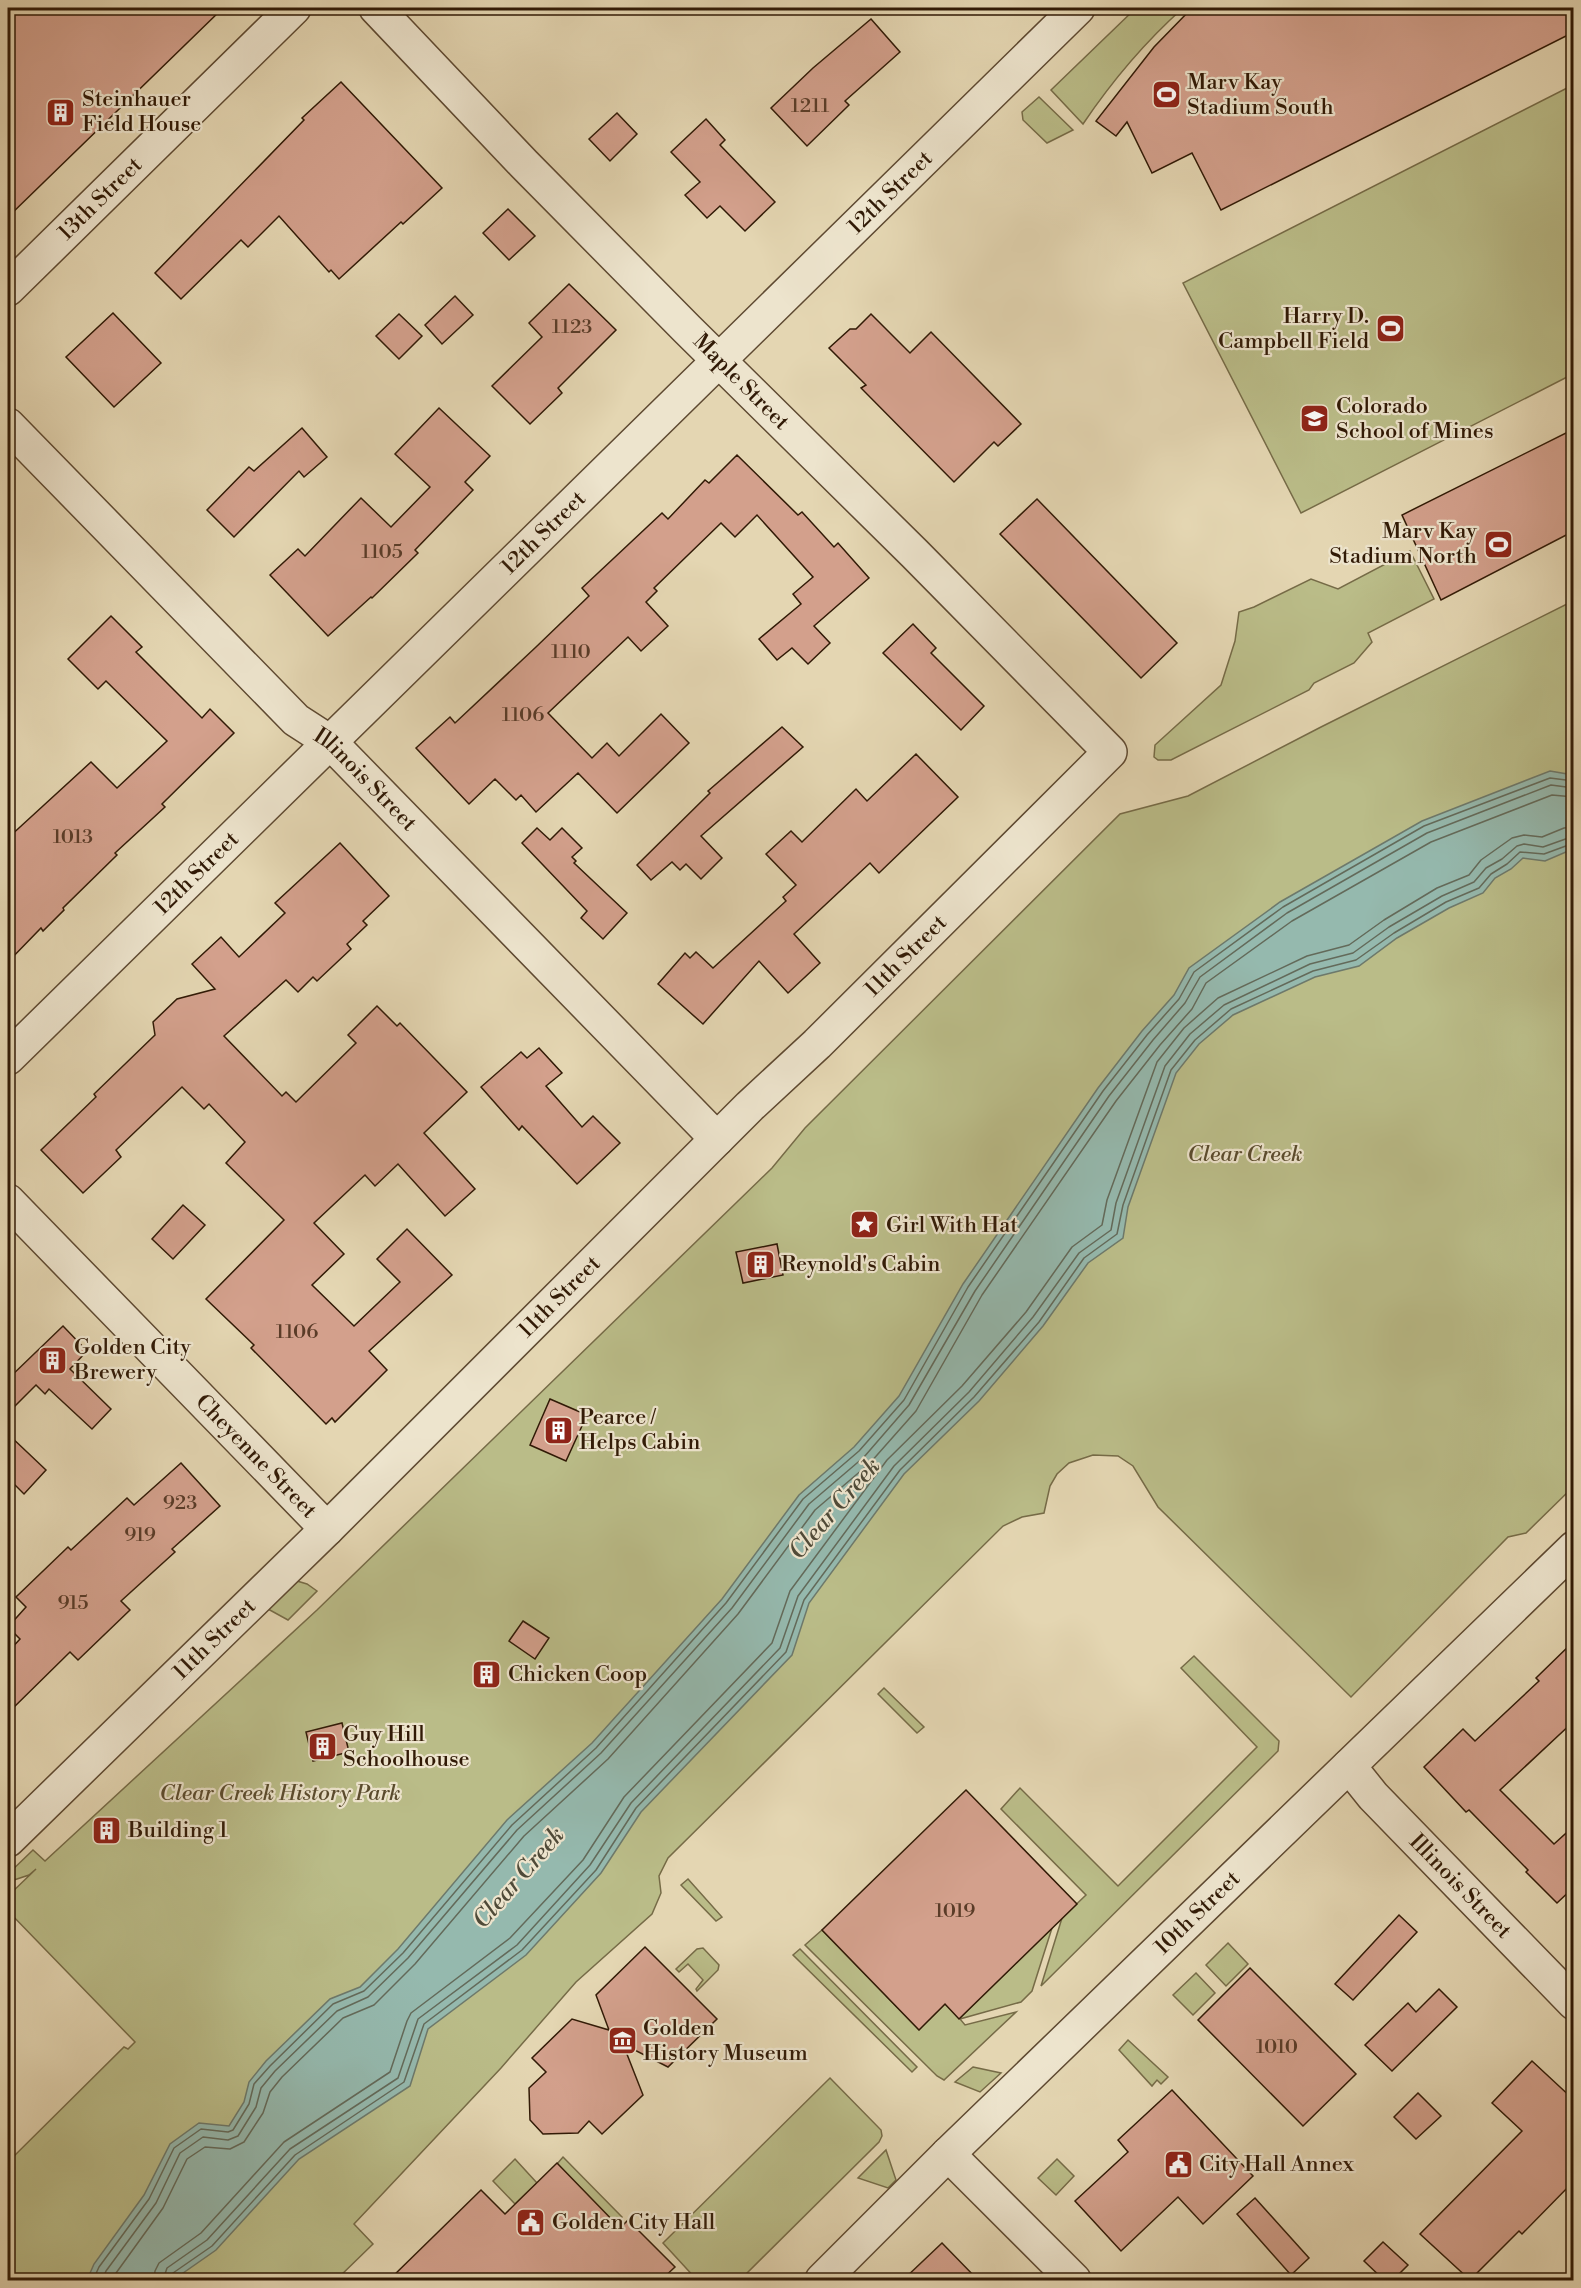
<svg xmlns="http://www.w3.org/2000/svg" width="1581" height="2288" viewBox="0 0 1581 2288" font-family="'Libre Bodoni',serif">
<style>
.green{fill:#babc88;stroke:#766b47;stroke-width:1.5}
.water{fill:#95b9ae;stroke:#6d796b;stroke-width:1.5}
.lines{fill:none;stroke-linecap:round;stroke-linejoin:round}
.shore{stroke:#636a5a;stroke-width:1.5}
.building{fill:#d3a08c;stroke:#311a06;stroke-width:1.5}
.street-casing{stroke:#5e4931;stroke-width:36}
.street{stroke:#ede4cd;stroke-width:33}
.labels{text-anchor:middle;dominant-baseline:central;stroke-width:4.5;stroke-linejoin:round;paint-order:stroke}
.number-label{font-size:20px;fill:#5a3c28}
.poi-label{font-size:22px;fill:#311a06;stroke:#ede4cd;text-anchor:start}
.street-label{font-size:22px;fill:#311a06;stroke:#ede4cd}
.park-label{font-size:22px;font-style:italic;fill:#5a4b2d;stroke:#ede4cd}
.water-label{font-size:24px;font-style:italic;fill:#4f4a38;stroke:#ede4cd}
</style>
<rect width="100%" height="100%" fill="#e4d6b2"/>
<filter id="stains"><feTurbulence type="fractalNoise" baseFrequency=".00333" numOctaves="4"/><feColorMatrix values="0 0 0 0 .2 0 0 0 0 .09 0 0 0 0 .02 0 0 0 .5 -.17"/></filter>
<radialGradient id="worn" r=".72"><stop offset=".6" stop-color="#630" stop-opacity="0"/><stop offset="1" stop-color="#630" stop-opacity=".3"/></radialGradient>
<g class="green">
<path d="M 1136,8 L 1183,8 C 1145,42 1112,81 1083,124 L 1051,90 Z"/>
<polygon points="1573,85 1573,374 1301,513 1183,283"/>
<polygon points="1039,97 1073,130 1047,143 1023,120 1022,112"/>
<polygon points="1410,551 1434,599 1368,633 1372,642 1354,663 1314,683 1309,690 1171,760 1158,760 1154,757 1155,745 1221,685 1235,641 1239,612 1254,607 1311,579 1338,589"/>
<polygon points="1573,601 1573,1487 1526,1533 1508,1537 1351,1697 1158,1507 1133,1466 1118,1456 1093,1455 1069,1463 1057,1474 1050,1486 1044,1513 1022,1517 1003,1526 668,1858 659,1876 661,1893 652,1914 576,1982 501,2068 354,2224 373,2244 336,2280 8,2280 8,2162 124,2047 128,2049 135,2042 8,1911 8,1896 36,1869 29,1875 8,1882 8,1874 33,1850 45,1861 317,1610 772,1168 805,1128 1120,814 1188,796 1321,727"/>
<polygon points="297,1581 307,1584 317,1591 288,1620 268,1609"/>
<polygon points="1194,1656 1279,1741 1278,1751 1041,1986 1062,1918 1086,1895 1001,1809 1020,1788 1118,1886 1257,1747 1181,1668"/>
<polygon points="884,1688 924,1727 917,1733 878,1694"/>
<polygon points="688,1879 722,1917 716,1921 681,1885"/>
<polygon points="1052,1928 1032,1991 1021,2002 960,2019 965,2025 1016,2012 944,2080 937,2076 805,1945 822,1930 919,2030 945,2004 960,2018"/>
<polygon points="1228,1943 1248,1964 1226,1986 1206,1965"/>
<polygon points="703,1948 719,1965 718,1970 697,1991 696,1989 703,1980 688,1964 679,1972 676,1969 697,1949"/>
<polygon points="800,1949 917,2067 912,2072 793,1955"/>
<polygon points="1196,1973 1215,1993 1193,2015 1173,1995"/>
<polygon points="1128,2040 1168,2077 1161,2084 1157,2080 1152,2086 1119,2050"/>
<polygon points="973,2067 1001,2073 980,2092 955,2082"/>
<polygon points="830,2078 881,2130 882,2136 879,2142 740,2280 697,2280 663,2243"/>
<polygon points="886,2150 896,2180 888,2188 858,2178"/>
<polygon points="563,2157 622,2217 616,2224 557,2164"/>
<polygon points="515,2159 537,2183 515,2204 493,2181"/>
<polygon points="1057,2159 1074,2176 1056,2195 1038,2178"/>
</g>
<polygon class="water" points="1550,771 1573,775 1573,849 1545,861 1523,858 1511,869 1495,878 1483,893 1449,908 1397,938 1359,966 1315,977 1233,1015 1199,1044 1176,1073 1128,1207 1123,1238 1088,1263 1043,1326 979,1401 904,1474 809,1603 792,1655 641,1812 601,1873 526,1955 428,2029 410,2086 299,2159 216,2250 173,2280 87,2280 94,2264 144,2195 170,2144 199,2123 229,2126 244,2102 249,2082 266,2061 330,1999 360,1987 398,1949 507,1820 592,1743 722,1599 799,1495 854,1447 899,1396 963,1284 1098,1088 1142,1031 1174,995 1189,968 1280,902 1422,821"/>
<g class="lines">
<g class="shore">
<polyline points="93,2280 99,2267 149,2199 174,2148 201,2129 228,2132 233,2130 249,2104 254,2084 270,2066 333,2004 364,1991 403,1953 512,1825 596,1748 726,1603 803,1499 859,1451 904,1400 968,1287 1103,1091 1147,1035 1179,999 1194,972 1283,907 1424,826 1550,778 1574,781"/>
<polyline points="102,2280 106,2271 156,2203 180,2153 203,2137 228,2140 238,2136 256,2107 261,2088 275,2071 337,2011 368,1997 408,1958 517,1830 601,1753 732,1608 809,1504 864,1457 909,1405 975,1291 1109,1096 1153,1040 1185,1003 1200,977 1287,913 1427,833 1551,785 1574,788"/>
<polyline points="111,2280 163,2208 187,2159 205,2147 230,2149 244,2142 263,2113 270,2092 282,2077 343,2018 374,2005 415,1964 524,1836 608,1759 738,1614 815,1510 870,1463 916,1411 982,1295 1116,1101 1160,1045 1192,1009 1206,983 1292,921 1431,842 1552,795 1574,797"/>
<polyline points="154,2280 155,2271 159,2263 201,2233 284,2142 390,2072 407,2021 411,2013 510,1938 583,1860 624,1797 772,1643 790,1591 887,1460 962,1386 1026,1312 1072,1247 1102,1225 1107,1200 1157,1062 1184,1028 1218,998 1307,956 1349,945 1384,920 1437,888 1469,875 1481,860 1512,838 1524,835 1542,837 1564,828 1574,827"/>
<polyline points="163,2280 167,2268 207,2240 290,2149 398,2078 418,2019 517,1945 590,1865 631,1803 780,1648 798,1596 894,1466 969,1392 1033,1317 1079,1253 1111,1230 1116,1203 1165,1066 1190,1034 1224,1005 1310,964 1353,953 1389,927 1442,896 1474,882 1486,868 1502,859 1517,846 1524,844 1543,847 1574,836"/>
<polyline points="170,2280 173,2273 212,2246 295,2155 404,2082 424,2024 522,1950 596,1870 636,1808 786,1652 804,1600 900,1470 974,1397 1039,1322 1084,1258 1117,1234 1123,1205 1171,1070 1195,1040 1231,1009 1313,971 1356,960 1394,933 1446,902 1479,888 1491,874 1507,864 1520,852 1544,854 1574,843"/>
</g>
</g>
<g class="building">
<polygon points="8,8 223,8 8,217"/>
<polygon points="1192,8 1574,8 1574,32 1221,210 1192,153 1152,173 1127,122 1116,136 1096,121 1154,47"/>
<polygon points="871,19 900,52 845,101 849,105 807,146 771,108 813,68"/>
<polygon points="341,82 442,188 403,224 401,222 339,279 331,270 329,272 279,216 248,247 241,240 181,299 155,273 304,120 302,118"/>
<polygon points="617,113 637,134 610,161 589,139"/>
<polygon points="706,119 725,140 720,145 775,202 745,231 720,206 707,218 685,195 700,182 671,152"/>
<polygon points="508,209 535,236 509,260 483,233"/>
<polygon points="569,284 616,330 558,388 562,393 530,424 492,386 542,337 529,323"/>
<polygon points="455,296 473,315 442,344 425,325"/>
<polygon points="113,313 161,363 114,407 66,357"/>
<polygon points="399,314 422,336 399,359 376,336"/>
<polygon points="871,314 910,353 931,332 1021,424 998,446 994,442 954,482 861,388 866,385 829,348 850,329 856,329"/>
<polygon points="439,408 490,456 465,482 473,490 415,550 418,553 372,598 371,597 328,636 270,575 298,549 305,556 361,498 391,527 430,487 395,454"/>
<polygon points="302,428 327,457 304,477 299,471 234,537 207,510 249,467 254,471"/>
<polygon points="1574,429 1574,531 1441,600 1402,515"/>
<polygon points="737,455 798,515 802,512 834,547 838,543 869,578 814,626 830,643 808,664 792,648 777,660 759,639 801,604 793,594 813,577 757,515 735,537 721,523 654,588 657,591 646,602 668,626 641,651 628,637 548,713 592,758 607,743 619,756 661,714 689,743 617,813 578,773 536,812 521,795 516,800 495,779 469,804 416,748 450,717 455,723 536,647 589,596 582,588 662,513 668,519 705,480 709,483"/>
<polygon points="1037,499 1177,643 1141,678 1000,534"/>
<polygon points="111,616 142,647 136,652 202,718 210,709 234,733 162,804 165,807 115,853 117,855 63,908 64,910 43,931 41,928 8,962 8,838 91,762 117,788 167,741 106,681 98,689 68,659"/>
<polygon points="913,624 936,648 931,653 984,706 961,730 883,653"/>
<polygon points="782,727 803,747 701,836 722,858 701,879 686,864 680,870 672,862 651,880 637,865 710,793 708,791"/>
<polygon points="916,754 958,797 879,873 870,863 794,934 820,963 788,993 759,961 703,1024 658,984 685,953 690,958 696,952 713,968 786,901 783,897 796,885 766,854 791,831 802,842 856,789 867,801"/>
<polygon points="537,828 550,840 562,828 582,848 572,857 576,861 574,863 627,913 603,939 581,918 587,911 522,843"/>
<polygon points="340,843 389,896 363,921 367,925 347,944 351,949 317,981 313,977 298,992 286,980 224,1036 282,1096 286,1092 296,1102 356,1043 348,1035 377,1006 397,1026 400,1023 467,1092 424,1133 475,1189 445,1216 398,1164 375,1186 365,1175 314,1223 344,1254 312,1285 354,1326 400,1282 377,1259 407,1229 452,1275 369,1351 387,1370 335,1422 332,1418 326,1424 251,1348 254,1345 206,1299 284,1220 226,1163 245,1142 209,1104 204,1109 182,1087 116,1150 121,1157 83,1193 41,1150 96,1097 94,1094 155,1035 153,1022 177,999 215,989 192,964 221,937 239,957 285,913 275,903"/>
<polygon points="539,1048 562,1073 546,1086 582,1127 593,1116 620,1143 577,1184 522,1126 519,1130 481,1087 521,1052 527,1058"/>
<polygon points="183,1205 205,1225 173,1259 152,1239"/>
<polygon points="777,1244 783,1275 743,1283 736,1252"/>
<polygon points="63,1326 87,1351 70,1369 111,1409 92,1429 49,1389 45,1394 36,1385 8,1413 8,1379"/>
<polygon points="550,1399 587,1415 566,1461 530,1445"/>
<polygon points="8,1434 46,1470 24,1494 8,1478"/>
<polygon points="181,1463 220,1506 172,1549 175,1552 121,1601 130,1610 78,1660 70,1652 8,1713 8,1652 20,1639 8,1627 26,1607 16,1597 68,1547 71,1550 127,1498 134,1505"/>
<polygon points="523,1621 549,1638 535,1659 509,1641"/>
<polygon points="1574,1641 1574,1721 1500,1790 1554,1844 1574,1826 1574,1887 1557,1903 1526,1872 1528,1870 1469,1810 1466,1812 1424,1767 1463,1729 1475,1741 1539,1681 1536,1678"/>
<polygon points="342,1723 349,1752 313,1761 306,1732"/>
<polygon points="966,1790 1077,1904 959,2019 945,2004 919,2030 822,1930"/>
<polygon points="1399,1915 1417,1932 1353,2000 1335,1984"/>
<polygon points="645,1947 717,2019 668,2067 623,2044 643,2095 602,2134 589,2121 578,2133 543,2134 530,2120 529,2088 546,2072 532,2058 572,2019 609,2030 596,1995"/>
<polygon points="1250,1968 1356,2074 1303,2126 1198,2020"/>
<polygon points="1439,1989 1457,2007 1392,2071 1365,2045 1408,2003 1416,2012"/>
<polygon points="1532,2061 1574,2100 1574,2181 1522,2234 1519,2231 1470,2280 1420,2234 1522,2131 1492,2103"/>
<polygon points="1172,2090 1253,2176 1203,2224 1178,2197 1121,2251 1075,2201 1128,2152 1118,2140"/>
<polygon points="1418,2093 1441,2116 1416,2139 1394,2117"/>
<polygon points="557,2163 620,2228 628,2220 675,2267 661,2280 389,2280 481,2190 505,2214"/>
<polygon points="1255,2198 1309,2258 1291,2275 1237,2214"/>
<polygon points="1383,2242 1408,2265 1393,2280 1384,2280 1364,2261"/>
<polygon points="942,2243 978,2280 903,2280"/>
</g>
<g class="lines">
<defs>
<g id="street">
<path id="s1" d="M 8,289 L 294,8"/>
<path id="s2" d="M 8,425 L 296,720 L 330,742 L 717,1139"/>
<path id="s3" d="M 8,1058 L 1078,8"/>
<path id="s4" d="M 8,1201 L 327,1529"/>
<path id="s5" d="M 1349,1766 L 1373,1796 L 1574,2003"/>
<path id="s6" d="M 8,1840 L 327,1529 L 750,1106 L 817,1044 L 1110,752 L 915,554 L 687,329 L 524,164 L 376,8"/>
<polyline points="948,2154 1074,2280"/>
<path id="s7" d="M 822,2280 L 948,2154 L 1574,1548"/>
</g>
</defs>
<use href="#street" class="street-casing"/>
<use href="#street" class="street"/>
</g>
<defs>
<symbol id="stadium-square" viewBox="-11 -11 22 22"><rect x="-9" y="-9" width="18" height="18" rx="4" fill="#8f2418" stroke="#ede4cd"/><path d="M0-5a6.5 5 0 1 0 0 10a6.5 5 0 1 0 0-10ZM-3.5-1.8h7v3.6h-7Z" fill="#fff"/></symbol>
<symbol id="building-square" viewBox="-11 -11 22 22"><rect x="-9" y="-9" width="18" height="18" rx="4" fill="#8f2418" stroke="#ede4cd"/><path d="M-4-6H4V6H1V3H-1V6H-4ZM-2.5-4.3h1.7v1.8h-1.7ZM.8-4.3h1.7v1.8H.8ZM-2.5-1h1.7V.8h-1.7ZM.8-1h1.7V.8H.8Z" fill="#fff"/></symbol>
<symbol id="university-square" viewBox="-11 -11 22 22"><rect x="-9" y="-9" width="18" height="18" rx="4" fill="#8f2418" stroke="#ede4cd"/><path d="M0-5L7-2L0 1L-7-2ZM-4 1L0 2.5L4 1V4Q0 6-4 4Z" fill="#fff"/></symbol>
<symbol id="sight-square" viewBox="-11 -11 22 22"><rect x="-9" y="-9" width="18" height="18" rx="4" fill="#8f2418" stroke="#ede4cd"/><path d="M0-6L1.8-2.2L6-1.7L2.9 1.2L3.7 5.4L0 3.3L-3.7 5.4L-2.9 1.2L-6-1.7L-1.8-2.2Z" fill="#fff"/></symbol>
<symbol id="museum-square" viewBox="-11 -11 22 22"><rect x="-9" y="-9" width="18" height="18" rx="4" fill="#8f2418" stroke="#ede4cd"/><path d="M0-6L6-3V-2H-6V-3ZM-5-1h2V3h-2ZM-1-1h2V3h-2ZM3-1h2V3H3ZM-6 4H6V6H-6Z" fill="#fff"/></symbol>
<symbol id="civic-square" viewBox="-11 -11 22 22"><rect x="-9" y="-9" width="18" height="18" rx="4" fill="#8f2418" stroke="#ede4cd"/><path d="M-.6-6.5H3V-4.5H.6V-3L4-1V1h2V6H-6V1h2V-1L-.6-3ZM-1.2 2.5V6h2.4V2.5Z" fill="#fff"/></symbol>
</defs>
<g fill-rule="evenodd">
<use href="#stadium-square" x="1150" y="78" width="33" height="33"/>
<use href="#building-square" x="44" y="96" width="33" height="33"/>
<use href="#stadium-square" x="1374" y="312" width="33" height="33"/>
<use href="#university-square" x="1298" y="402" width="33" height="33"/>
<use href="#stadium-square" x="1482" y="528" width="33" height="33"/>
<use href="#sight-square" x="848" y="1208" width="33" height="33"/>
<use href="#building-square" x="744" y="1248" width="33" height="33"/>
<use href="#building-square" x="36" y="1344" width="33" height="33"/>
<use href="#building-square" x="542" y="1414" width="33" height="33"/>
<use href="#building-square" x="470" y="1658" width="33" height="33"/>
<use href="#building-square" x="306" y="1730" width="33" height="33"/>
<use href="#building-square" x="90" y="1814" width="33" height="33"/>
<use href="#museum-square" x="606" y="2024" width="33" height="33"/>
<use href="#civic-square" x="1162" y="2148" width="33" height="33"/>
<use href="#civic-square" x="514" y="2206" width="33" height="33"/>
</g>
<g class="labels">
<g class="number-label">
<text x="810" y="106">1211</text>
<text x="572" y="327">1123</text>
<text x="382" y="552">1105</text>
<text x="571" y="652">1110</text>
<text x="523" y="715">1106</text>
<text x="73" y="837">1013</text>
<text x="297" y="1332">1106</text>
<text x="180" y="1503">923</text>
<text x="140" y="1535">919</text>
<text x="73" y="1603">915</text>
<text x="955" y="1911">1019</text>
<text x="1277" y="2047">1010</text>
</g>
<g class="poi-label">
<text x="1187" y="82">Marv Kay<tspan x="1187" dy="25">Stadium South</tspan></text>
<text x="82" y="99">Steinhauer<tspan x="82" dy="25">Field House</tspan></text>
<text x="1369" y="316" text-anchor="end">Harry D.<tspan x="1369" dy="25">Campbell Field</tspan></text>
<text x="1336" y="406">Colorado<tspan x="1336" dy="25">School of Mines</tspan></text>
<text x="1477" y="531" text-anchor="end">Marv Kay<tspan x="1477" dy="25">Stadium North</tspan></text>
<text x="886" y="1225">Girl With Hat</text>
<text x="781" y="1264">Reynold's Cabin</text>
<text x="74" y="1347">Golden City<tspan x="74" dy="25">Brewery</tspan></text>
<text x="579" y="1417">Pearce /<tspan x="579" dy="25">Helps Cabin</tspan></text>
<text x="508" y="1674">Chicken Coop</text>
<text x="343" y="1734">Guy Hill<tspan x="343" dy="25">Schoolhouse</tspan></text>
<text x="128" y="1830">Building 1</text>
<text x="643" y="2028">Golden<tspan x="643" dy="25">History Museum</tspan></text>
<text x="1199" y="2164">City Hall Annex</text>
<text x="552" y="2222">Golden City Hall</text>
</g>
<g class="street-label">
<text stroke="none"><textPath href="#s3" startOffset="1236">12th Street</textPath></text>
<text stroke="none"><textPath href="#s1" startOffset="129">13th Street</textPath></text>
<text transform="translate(741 382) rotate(45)">Maple Street</text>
<text stroke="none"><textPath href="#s3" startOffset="750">12th Street</textPath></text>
<text stroke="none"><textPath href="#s2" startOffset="504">Illinois Street</textPath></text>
<text stroke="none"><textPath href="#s3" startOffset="264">12th Street</textPath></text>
<text stroke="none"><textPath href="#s6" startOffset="1260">11th Street</textPath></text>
<text stroke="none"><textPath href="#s6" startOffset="774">11th Street</textPath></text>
<text stroke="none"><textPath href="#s4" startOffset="356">Cheyenne Street</textPath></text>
<text stroke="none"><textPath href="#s6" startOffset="288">11th Street</textPath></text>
<text stroke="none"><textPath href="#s5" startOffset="164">Illinois Street</textPath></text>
<text stroke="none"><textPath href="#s7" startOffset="525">10th Street</textPath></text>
</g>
<g class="park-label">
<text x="1245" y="1154">Clear Creek</text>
<text x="280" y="1793">Clear Creek History Park</text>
</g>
<g class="water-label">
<text transform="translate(835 1509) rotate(-49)">Clear Creek</text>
<text transform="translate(519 1878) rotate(-49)">Clear Creek</text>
</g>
</g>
<rect width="1581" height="2288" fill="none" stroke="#e4d6b2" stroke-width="30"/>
<rect x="9" y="9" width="1563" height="2270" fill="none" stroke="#311a06" stroke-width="3"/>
<rect x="15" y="15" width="1551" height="2258" fill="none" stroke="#311a06" stroke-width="1.5"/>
<rect width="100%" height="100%" filter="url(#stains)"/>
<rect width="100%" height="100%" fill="url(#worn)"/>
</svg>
